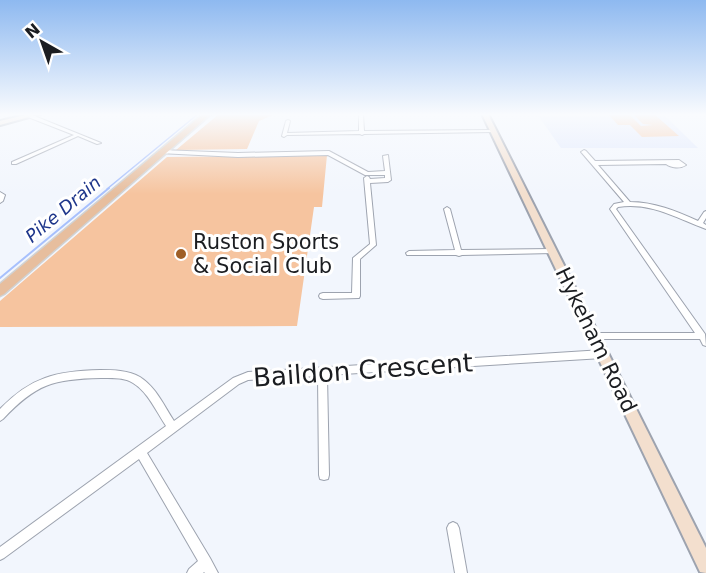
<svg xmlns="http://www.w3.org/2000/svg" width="706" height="573" viewBox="0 0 706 573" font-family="'DejaVu Sans',sans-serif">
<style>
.built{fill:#e0e8fc}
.green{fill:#f6c49f}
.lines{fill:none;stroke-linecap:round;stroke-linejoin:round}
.stream-far1{stroke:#a7c0fd;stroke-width:1.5}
.stream{stroke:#a7c0fd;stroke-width:2}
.street-casing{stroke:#9da3af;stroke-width:2}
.secondary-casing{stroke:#9da3af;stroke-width:4}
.primary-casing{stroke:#d1d2d3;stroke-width:3}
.street{fill:#fff;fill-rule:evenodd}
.secondary{fill:#f3dfce;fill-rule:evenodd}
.primary{fill:#e7be9e;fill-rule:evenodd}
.poi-dot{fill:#9f5f27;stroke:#fff;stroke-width:2}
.labels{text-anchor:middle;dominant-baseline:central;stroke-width:6;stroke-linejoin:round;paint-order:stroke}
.far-water-label{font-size:18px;font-style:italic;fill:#1e368b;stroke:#fff}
.poi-label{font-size:21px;fill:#1b1d21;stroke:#fff;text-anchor:start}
.street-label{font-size:21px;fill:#1b1d21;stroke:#fff}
.near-street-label{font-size:26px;fill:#1b1d21;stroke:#fff}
</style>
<rect width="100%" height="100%" fill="#f2f6fd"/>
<polygon class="built" points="537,114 663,114 698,148 561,148"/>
<g class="green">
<polygon points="219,114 275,114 259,121 247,149 176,150"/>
<polygon points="608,114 629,114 641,126 653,125 643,124 633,114 654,114 679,136 642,137 630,125 618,125"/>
<polygon points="327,155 322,207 314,207 297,326 0,327 0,301 167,157"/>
</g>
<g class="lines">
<polyline class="stream-far1" points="107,189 198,114"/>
<polyline class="stream" points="0,278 109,188"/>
<defs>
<g id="street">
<polygon points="359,114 363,114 364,131 493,130 495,131 493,132 364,134 362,135 360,134 287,135 284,137 282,136 286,121 288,120 290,121 287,133 359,131"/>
<polygon points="28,115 32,115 101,143 97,144 78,136 16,164 12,164 12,162 74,135 28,117"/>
<polygon points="161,150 238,153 329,151 368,172 385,171 383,156 388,155 391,180 388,182 370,183 376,245 360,259 360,296 359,298 323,299 320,298 319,296 320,294 323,293 352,293 353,258 370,244 364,178 367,176 369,177 370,179 385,178 385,175 365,175 328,155 238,157 159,153 159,151"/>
<path d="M 584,150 L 586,151 L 595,161 L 679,160 L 686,165 C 680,169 671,168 666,164 L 598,165 L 630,202 C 654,202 676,211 698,221 L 704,212 L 706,211 L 706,218 L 703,223 L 706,225 L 706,229 C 676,218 651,202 618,207 L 616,209 L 705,334 L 706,346 L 703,345 L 700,339 L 594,339 L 591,338 L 590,336 L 591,334 L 594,333 L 695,333 L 610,209 L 614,204 L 624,202 L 582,153 L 581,152 Z"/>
<polygon points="0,192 5,195 3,201 0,203"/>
<polygon points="447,207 450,209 461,250 553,249 556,251 553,253 462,255 459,256 456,255 407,255 406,253 409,251 455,250 444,209"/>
<path d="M 603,350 L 606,351 L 607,354 L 606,357 L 603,358 L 327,375 L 329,475 L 328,479 L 324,480 L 320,479 L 319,475 L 318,376 L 248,380 L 239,384 L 147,453 L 210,558 L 218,573 L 205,573 L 204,572 L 203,573 L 187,573 L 189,569 L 198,561 L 139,459 L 4,558 L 0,560 L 0,547 L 166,426 C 156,411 148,392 133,383 C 124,377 111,378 101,378 C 53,379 36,384 3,419 L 0,421 L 0,409 C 31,377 56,371 100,370 C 113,370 128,370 140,377 C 156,387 164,406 174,421 L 233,378 L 248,372 Z"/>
<polygon points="453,522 457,524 459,528 467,573 455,573 447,528 449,524"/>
</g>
<g id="secondary">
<polygon points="29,114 40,114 0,125 0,121"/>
<polygon points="482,114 488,114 706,548 706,573 700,572"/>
</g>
<polygon id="primary" points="203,114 211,114 4,294 0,296 0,284"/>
</defs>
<use href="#street" class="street-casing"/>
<use href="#secondary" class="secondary-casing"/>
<use href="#primary" class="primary-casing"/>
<use href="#street" class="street"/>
<use href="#secondary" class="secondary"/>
<use href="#primary" class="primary"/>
</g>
<linearGradient id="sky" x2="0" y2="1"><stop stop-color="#8eb9f0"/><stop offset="0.59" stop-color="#f9fbfe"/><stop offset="1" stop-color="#f9fbfe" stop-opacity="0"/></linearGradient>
<rect width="706" height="194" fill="url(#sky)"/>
<circle class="poi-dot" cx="181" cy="254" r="6"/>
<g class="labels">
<g class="far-water-label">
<text transform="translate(63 209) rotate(-40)">Pike Drain</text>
</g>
<g class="poi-label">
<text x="193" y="242">Ruston Sports<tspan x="193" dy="24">&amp; Social Club</tspan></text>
</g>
<g class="street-label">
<text transform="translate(596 340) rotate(64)">Hykeham Road</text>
</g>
<g class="near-street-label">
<text transform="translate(363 370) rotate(-4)">Baildon Crescent</text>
</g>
</g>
<g transform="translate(42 42) rotate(320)" stroke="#ffffff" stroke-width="4.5" paint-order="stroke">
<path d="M0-4.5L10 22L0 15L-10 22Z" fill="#1b1d21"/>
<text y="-9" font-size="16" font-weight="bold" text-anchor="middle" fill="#1b1d21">N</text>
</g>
</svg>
